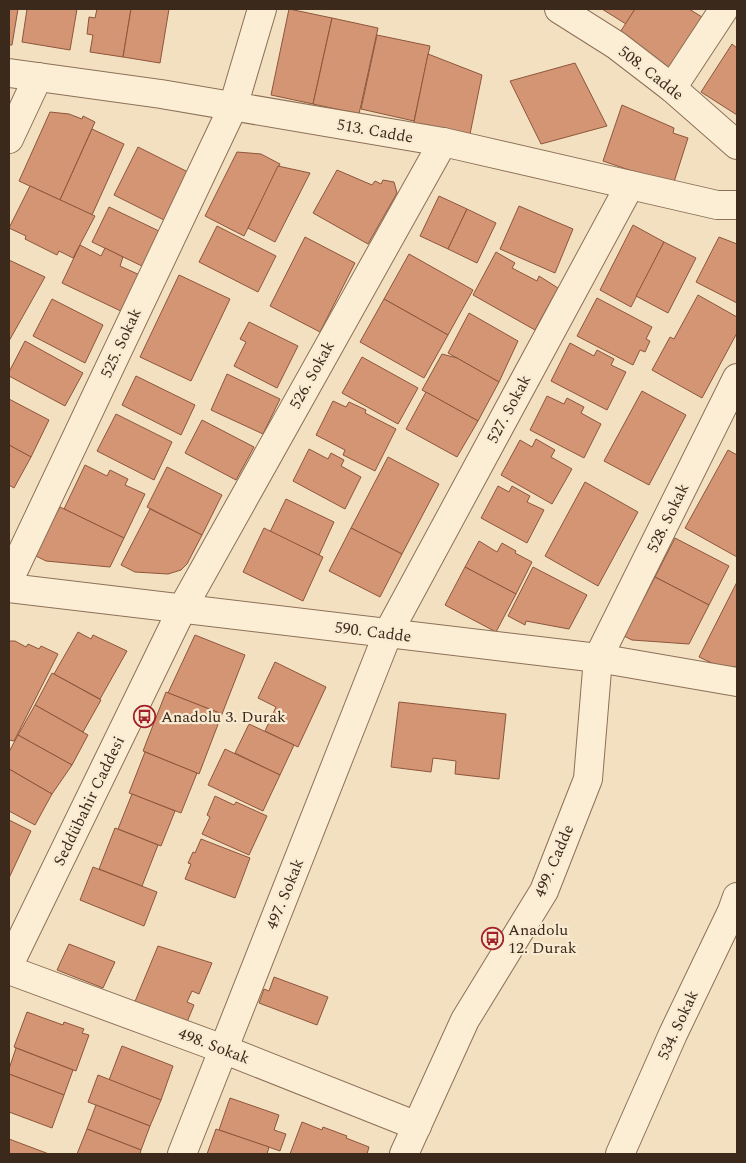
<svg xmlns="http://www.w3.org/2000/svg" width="746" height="1163" viewBox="0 0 746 1163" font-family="Spectral,serif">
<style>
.building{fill:#d39574;stroke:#8e563b}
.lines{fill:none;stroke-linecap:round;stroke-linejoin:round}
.minor-casing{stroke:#8d7057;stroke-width:30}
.minor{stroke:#fceed5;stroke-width:28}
.labels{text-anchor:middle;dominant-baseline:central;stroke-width:4.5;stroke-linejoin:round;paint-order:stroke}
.street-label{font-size:16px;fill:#3b291c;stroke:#f8ebd1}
.poi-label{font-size:16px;fill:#3b291c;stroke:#f8ebd1;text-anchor:start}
</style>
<rect width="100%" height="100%" fill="#f2e0c1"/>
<g class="building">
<polygon points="9,9 18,9 12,45 9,45"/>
<polygon points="27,9 77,9 70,50 22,42"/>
<polygon points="97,9 131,9 123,57 90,52 93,35 87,34 89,17 95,18"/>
<polygon points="131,9 169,9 160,63 123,57"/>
<polygon points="289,9 332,18 313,104 271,95"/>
<polygon points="602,9 635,9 626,24"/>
<polygon points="635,9 689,9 702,17 668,73 615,40"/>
<polygon points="332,18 378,28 359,114 313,104"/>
<polygon points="377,35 430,46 414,121 361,109"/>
<polygon points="732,44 737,48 737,115 701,92"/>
<polygon points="428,54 482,75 469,139 413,127"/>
<polygon points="575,63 607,126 541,144 510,81"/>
<polygon points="622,105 674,128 673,133 688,138 673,185 603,161"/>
<polygon points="50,112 69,114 82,119 83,116 95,122 60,200 19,181"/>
<polygon points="92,129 124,144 92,215 60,200"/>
<polygon points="138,147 192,174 168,222 114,195"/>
<polygon points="237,152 261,154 280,164 244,236 205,216"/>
<polygon points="278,166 310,173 275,242 248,228"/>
<polygon points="337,170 372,185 375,181 381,184 383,180 394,182 397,193 368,244 313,213"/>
<polygon points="30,186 95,216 73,258 59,251 57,255 25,239 26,236 9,228"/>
<polygon points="439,196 467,209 448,249 420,236"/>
<polygon points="519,206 573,229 555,273 500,249"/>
<polygon points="109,207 161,232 144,267 92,242"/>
<polygon points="467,209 496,223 477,263 448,249"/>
<polygon points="633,225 664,242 631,307 600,290"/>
<polygon points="217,226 276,256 258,292 199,262"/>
<polygon points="305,237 355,263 320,332 270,306"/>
<polygon points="719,237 737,244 737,303 696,282"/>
<polygon points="664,242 696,258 668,313 636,296"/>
<polygon points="80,245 101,256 105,248 123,257 120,266 144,277 127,314 62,283"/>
<polygon points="496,252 515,263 512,268 537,281 539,276 558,288 535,330 473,295"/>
<polygon points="409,254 473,290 448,335 384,299"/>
<polygon points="9,260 45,277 9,341"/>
<polygon points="179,275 230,299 191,381 140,357"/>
<polygon points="698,295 737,317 737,333 702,398 652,370 670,337 674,339"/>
<polygon points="597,298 652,327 646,339 650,341 645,352 640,350 633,365 577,336"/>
<polygon points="52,299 103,325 85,363 33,336"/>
<polygon points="384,299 448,335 424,378 360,342"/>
<polygon points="469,313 518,341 499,382 448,353"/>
<polygon points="249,322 298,346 277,388 234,366 246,342 240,339"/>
<polygon points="25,341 83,373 65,406 9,376 9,372"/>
<polygon points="570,343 594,356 597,350 614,359 611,365 626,372 607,410 551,381"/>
<polygon points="442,354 457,358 499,382 478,421 422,390"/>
<polygon points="362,357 418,388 398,424 342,393"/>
<polygon points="227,374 280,399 263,434 211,410"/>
<polygon points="136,376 195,405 181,435 122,405"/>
<polygon points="642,391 686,415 649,485 604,461"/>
<polygon points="426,392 478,421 457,457 406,429"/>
<polygon points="547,396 564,404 567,398 584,407 581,413 601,424 584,458 530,430"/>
<polygon points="9,399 49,420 31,457 9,445"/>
<polygon points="333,401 346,407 349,402 366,410 365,413 396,429 375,471 343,455 345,450 316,435"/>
<polygon points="116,414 172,442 154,480 97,451"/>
<polygon points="202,420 254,447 236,480 185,453"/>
<polygon points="536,439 555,450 551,457 572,469 552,504 501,475 520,440 532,447"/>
<polygon points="9,445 31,457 14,488 9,485"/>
<polygon points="309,449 328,459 331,453 344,460 341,466 361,477 345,509 293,481"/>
<polygon points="728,450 737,455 737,557 685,528"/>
<polygon points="388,457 439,484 402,554 351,528"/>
<polygon points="85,465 107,476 110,470 128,479 125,485 145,494 124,538 64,509"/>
<polygon points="167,467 222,495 202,535 147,507"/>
<polygon points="585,482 638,512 598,586 545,556"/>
<polygon points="498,486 509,492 512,486 530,496 527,502 544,510 527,543 481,518"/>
<polygon points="286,499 334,522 319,555 270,532"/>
<polygon points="60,507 124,538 110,567 46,561 34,555"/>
<polygon points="150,509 202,535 187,564 181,570 168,574 135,572 121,565"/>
<polygon points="264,528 323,557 303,601 243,572"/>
<polygon points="351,528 402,554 380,597 329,571"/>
<polygon points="675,538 729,566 709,605 655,577"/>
<polygon points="479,541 497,552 502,543 516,551 515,553 532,562 516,594 465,567"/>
<polygon points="465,567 516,594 496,632 445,605"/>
<polygon points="533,567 587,595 569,629 526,621 525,625 508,616"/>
<polygon points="655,577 709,605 689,644 632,640 624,636"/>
<polygon points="737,582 737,667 718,666 699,657"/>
<polygon points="78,632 91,639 93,635 127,651 100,699 54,674"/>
<polygon points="195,635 245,655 222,714 168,693"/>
<polygon points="9,641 15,641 26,647 28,644 39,649 41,646 58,654 14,741 9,740"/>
<polygon points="275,662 326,687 298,747 265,731 276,707 258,698"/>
<polygon points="52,673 101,700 83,732 35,705"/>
<polygon points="166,692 222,714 199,774 143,751"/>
<polygon points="399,702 506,714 499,779 455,774 456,761 433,758 431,772 391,767"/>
<polygon points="35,705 88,735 72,765 18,735"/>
<polygon points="249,724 294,745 280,775 235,753"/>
<polygon points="18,735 72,765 52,794 9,769 9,752"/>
<polygon points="225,749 280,775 263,811 208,785"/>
<polygon points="145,752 197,773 181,813 129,793"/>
<polygon points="9,769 52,794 35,825 9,811"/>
<polygon points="132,794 175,811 161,846 118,829"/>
<polygon points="215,796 234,805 236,802 267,816 249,855 202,834 210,817 207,815"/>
<polygon points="9,820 31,831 9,878"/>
<polygon points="115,828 158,845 142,886 99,869"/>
<polygon points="201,839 250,858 235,898 185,879 191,864 188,863 193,852 195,853"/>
<polygon points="93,867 157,892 144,926 80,900"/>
<polygon points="69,944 115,962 103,988 57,970"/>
<polygon points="158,946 212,963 199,994 192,991 187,1002 194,1005 185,1027 131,1011"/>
<polygon points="274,977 328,997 317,1025 259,1003 264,989 269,991"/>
<polygon points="27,1012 63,1025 64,1022 84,1029 82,1033 89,1035 76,1071 14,1047"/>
<polygon points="122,1046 173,1066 161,1100 109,1080"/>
<polygon points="16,1048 73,1070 64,1095 9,1074 9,1069"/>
<polygon points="9,1074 64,1095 52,1128 9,1112"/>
<polygon points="98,1075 161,1100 150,1126 88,1102"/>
<polygon points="230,1098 279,1115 274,1130 286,1134 280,1151 219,1130"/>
<polygon points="96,1105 150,1126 141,1150 87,1129"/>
<polygon points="302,1122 322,1130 323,1127 347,1136 346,1138 369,1147 367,1154 290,1154"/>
<polygon points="87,1129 141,1150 140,1154 77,1154"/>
<polygon points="216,1129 269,1147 267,1154 207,1154"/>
<polygon points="9,1139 49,1154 9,1154"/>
</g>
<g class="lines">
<defs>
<g id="minor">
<polyline points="559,9 616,45 672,88 737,145"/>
<polyline points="9,73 161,94 443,142 717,205 737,205"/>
<polyline points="672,88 724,9"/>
<polyline points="9,139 38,77"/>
<polyline points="9,580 233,107 262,9"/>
<polyline points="9,588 598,658 737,682"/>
<polyline points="9,965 182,609 443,142"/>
<polyline points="9,970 223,1049 417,1126"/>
<polyline points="182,1154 388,633 630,185"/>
<polyline points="404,1154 465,1020 544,891 588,779 598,658 737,378"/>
<polyline points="620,1154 673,1034 732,911 737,897"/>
</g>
</defs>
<use href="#minor" class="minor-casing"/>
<use href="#minor" class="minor"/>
</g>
<defs>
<symbol id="bus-ring" viewBox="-11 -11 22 22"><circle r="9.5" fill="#f8ebd1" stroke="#a1222a" stroke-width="1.5"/><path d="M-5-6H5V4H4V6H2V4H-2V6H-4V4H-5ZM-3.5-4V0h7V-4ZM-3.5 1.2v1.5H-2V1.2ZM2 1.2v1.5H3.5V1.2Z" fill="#a1222a"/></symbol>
</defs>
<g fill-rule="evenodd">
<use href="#bus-ring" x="132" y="704" width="25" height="25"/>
<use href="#bus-ring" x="480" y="926" width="25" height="25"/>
</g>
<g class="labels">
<g class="street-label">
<text transform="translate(651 73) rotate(38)">508. Cadde</text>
<text transform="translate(375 131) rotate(10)">513. Cadde</text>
<text transform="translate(121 343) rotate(-65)">525. Sokak</text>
<text transform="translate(312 375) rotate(-61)">526. Sokak</text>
<text transform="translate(509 409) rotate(-62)">527. Sokak</text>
<text transform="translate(668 518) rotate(-64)">528. Sokak</text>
<text transform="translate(373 632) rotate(7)">590. Cadde</text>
<text transform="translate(89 801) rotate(-64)">Seddübahir Caddesi</text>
<text transform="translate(554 861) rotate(-67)">499. Cadde</text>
<text transform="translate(285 894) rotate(-68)">497. Sokak</text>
<text transform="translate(678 1025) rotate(-65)">534. Sokak</text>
<text transform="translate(214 1046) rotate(21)">498. Sokak</text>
</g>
<g class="poi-label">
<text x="161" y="717">Anadolu 3. Durak</text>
<text x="508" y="930">Anadolu<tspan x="508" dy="18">12. Durak</tspan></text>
</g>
</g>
<rect width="746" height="1163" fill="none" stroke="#3b291c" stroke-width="20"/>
</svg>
